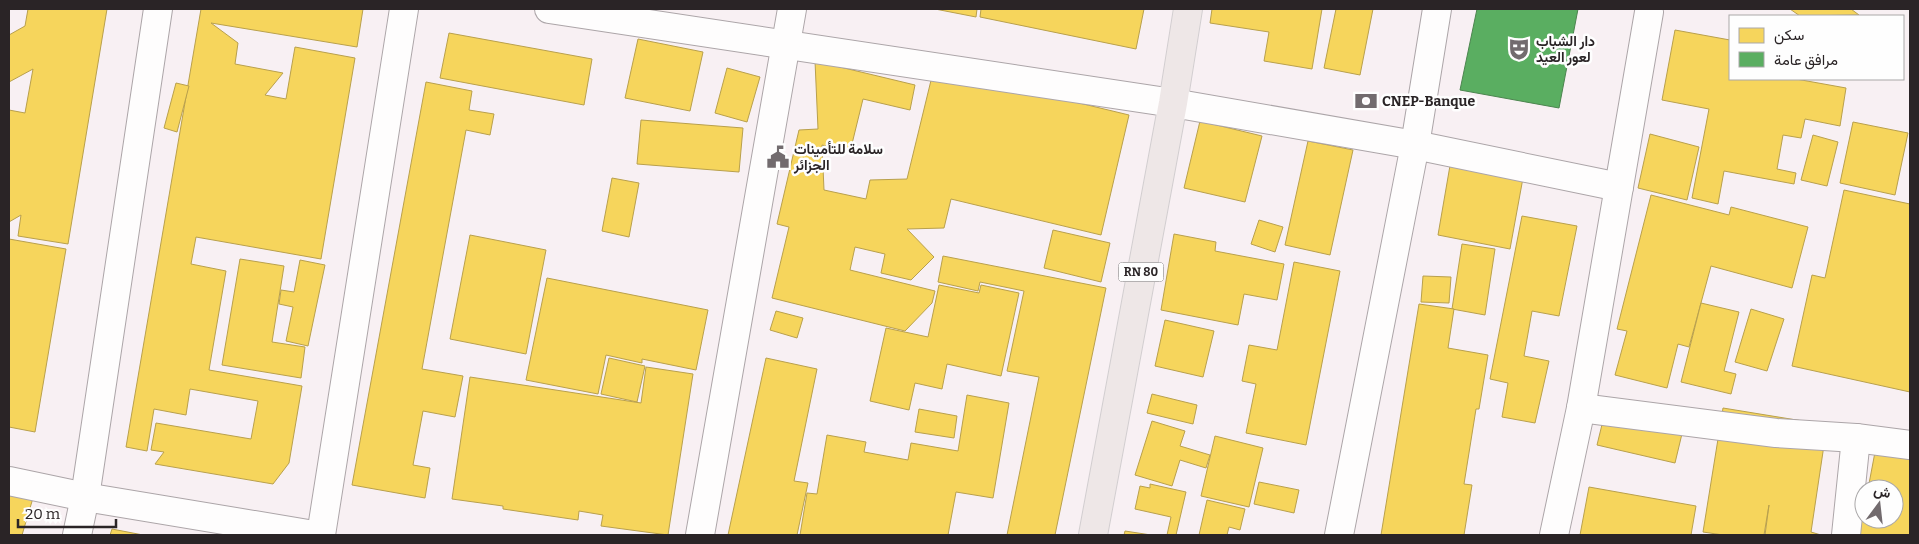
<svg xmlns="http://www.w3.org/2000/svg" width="1919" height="544" viewBox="0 0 1919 544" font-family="Bitter,Vazirmatn,serif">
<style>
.homes{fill:#f6d55c;stroke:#b9a04c}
.public{fill:#5aae61;stroke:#4c854f}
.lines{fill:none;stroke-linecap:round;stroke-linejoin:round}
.minor-casing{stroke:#aca5a8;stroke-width:30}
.primary-casing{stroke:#d2ced0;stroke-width:30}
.minor{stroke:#fefdfd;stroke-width:28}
.primary{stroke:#eee7e7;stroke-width:28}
.labels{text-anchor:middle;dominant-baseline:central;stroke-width:5;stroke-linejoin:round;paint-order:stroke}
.shield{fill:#fefefe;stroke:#6a6567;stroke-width:1}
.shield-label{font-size:12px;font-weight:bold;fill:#2a2426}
.poi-label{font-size:14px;font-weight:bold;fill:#2a2426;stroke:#fefefe;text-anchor:start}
</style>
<rect width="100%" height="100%" fill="#f8f0f3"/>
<g class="homes">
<polygon points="28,9 107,9 68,244 18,236 21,215 9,222 9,110 25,113 33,69 9,82 9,35 25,26"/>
<polygon points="201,9 363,9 357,47 211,23 238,43 235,64 283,73 265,95 286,99 295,47 355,58 321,259 196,237 191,264 226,271 209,370 302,386 289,463 273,484 155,464 164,452 151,450 156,423 251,439 258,401 190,389 186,415 154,409 147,451 126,447"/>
<polygon points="935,9 977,9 976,17"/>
<polygon points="981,9 1144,9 1136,49 980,17"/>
<polygon points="1212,9 1322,9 1312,69 1264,61 1269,32 1210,23"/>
<polygon points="1336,9 1373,9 1360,75 1324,68"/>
<polygon points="1790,9 1851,9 1859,15 1800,16"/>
<polygon points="1675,30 1730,40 1730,79 1796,79 1846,88 1840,126 1805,119 1801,138 1783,135 1777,169 1796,173 1794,184 1724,171 1718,204 1692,198 1709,109 1662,100"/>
<polygon points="449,33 592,59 584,105 440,78"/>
<polygon points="638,39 703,52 690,111 625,98"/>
<polygon points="815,61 915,85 910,110 863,99 850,152 822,145 824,190 866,199 870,180 907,179 934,68 1129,115 1101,235 951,199 944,228 907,229 934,257 911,280 881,273 885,254 855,247 850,270 935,291 932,303 905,331 772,298 789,227 777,224 799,130 818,129"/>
<polygon points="727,68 760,77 747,122 715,113"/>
<polygon points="426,82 472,91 469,110 494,114 490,135 466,130 422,369 463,376 455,417 423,411 413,465 430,468 425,498 352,485"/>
<polygon points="176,83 189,86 177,132 164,128"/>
<polygon points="641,120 743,128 739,172 637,164"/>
<polygon points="1200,121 1262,136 1245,202 1184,188"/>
<polygon points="1853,122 1908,133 1895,195 1840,183"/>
<polygon points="1650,134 1699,147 1687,200 1638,188"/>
<polygon points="1813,135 1838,142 1827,186 1801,180"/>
<polygon points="1308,141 1353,150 1330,255 1285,245"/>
<polygon points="1452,154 1525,167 1510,249 1438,235"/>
<polygon points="612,178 639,183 629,237 602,231"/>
<polygon points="1844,190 1910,204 1910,392 1792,366 1812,275 1825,278"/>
<polygon points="1651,195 1729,215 1731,207 1808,227 1792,288 1711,266 1689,347 1678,344 1667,388 1615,375 1627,331 1617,329"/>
<polygon points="1522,216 1577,226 1559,316 1532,311 1524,356 1549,361 1535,423 1502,417 1508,383 1490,379"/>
<polygon points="1259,220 1283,227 1275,252 1251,244"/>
<polygon points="1053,230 1110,243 1101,282 1044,268"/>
<polygon points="1174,234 1216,242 1215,251 1284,264 1277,300 1244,294 1238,325 1161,310"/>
<polygon points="470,235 546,250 526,354 450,339"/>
<polygon points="9,239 66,249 35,432 9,427"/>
<polygon points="1462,244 1495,249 1485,315 1452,309"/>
<polygon points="943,256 1106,288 1055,535 1007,535 1039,377 1007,371 1024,291 980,282 978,291 938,282"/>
<polygon points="240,259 284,266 272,342 305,347 301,378 222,365"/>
<polygon points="300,260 325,265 308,346 286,341 293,307 279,304 281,290 294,292"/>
<polygon points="1294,262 1340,271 1306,445 1246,433 1256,384 1242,381 1249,345 1277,350"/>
<polygon points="1423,276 1451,277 1449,303 1421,302"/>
<polygon points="547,278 708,310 696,370 642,359 642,363 606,355 598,394 526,380"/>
<polygon points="939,285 979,293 981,285 1019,293 1001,376 947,364 942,389 915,383 909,410 870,401 886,328 928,337"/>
<polygon points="1701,303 1739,312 1724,371 1736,374 1731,394 1681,382"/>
<polygon points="1419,304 1454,309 1448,348 1488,355 1479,409 1476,409 1464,484 1472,485 1464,535 1381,535"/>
<polygon points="1751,309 1784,319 1767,371 1735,362"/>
<polygon points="776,311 803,318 797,338 770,330"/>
<polygon points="1165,320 1214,331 1203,377 1155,366"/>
<polygon points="609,358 645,366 637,402 601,394"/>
<polygon points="766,358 817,369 794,481 808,483 797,535 728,535"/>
<polygon points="646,367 693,374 668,535 601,526 603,515 579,511 578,520 503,509 503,506 452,499 470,377 641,403"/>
<polygon points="1152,394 1197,405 1193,424 1147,413"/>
<polygon points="967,395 1009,403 993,498 956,492 948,535 800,535 807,493 817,494 827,435 866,442 864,452 908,460 911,443 958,451"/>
<polygon points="1608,400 1686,417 1675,463 1597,445"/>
<polygon points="1723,408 1827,425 1811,532 1821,535 1765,535 1769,505 1764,535 1723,535 1703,532"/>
<polygon points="919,409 957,416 954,438 915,432"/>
<polygon points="1152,421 1185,431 1180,446 1210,455 1206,468 1180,460 1172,486 1135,475"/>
<polygon points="1879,431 1910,437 1910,535 1859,535 1864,508 1864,519 1894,519 1894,489 1868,489"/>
<polygon points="1215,436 1263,448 1249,507 1201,496"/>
<polygon points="1259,482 1299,490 1294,513 1254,504"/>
<polygon points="1150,484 1186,492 1176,535 1167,535 1171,517 1135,509 1140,486 1150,488"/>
<polygon points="1589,487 1696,506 1691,535 1580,535"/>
<polygon points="9,491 33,498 22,535 9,535"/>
<polygon points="1207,500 1245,509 1240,530 1229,527 1227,535 1199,535"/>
<polygon points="112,529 143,535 110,535"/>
<polygon points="1125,531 1151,535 1124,535"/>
</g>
<polygon class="public" points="1477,9 1578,9 1559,108 1460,90"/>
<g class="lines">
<defs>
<g id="minor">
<polyline points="549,9 1173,103 1415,145 1619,187"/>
<polyline points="1581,408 1776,433 1856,438 1910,445"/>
<polyline points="9,481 85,497 314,535"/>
<polyline points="77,535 85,497 158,9"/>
<polyline points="321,535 404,9"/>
<polyline points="700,535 792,9"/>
<polyline points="1339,535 1415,145 1437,9"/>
<polyline points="1554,535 1581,408 1649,12"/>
<polyline points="1846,535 1856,438"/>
</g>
<polyline id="primary" points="1093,535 1173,103 1188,9"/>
</defs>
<use href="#minor" class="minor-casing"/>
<use href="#primary" class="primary-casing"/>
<use href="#minor" class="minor"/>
<use href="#primary" class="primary"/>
</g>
<defs>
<symbol id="theatre-bare" viewBox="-9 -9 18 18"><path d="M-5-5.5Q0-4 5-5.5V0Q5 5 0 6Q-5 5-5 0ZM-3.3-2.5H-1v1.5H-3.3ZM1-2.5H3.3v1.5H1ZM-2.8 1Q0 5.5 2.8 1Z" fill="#726b6e" stroke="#fefefe" stroke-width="2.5" paint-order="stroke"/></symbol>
<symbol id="bank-bare" viewBox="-9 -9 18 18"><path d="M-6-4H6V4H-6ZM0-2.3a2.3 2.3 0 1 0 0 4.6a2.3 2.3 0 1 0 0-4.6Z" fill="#726b6e" stroke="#fefefe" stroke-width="2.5" paint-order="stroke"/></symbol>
<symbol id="civic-bare" viewBox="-9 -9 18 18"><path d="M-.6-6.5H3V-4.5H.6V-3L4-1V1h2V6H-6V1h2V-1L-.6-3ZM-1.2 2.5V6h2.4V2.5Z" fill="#726b6e" stroke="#fefefe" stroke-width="2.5" paint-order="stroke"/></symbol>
</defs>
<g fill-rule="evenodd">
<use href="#theatre-bare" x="1503" y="33" width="32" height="32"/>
<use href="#bank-bare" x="1350" y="85" width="32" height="32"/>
<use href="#civic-bare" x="762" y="141" width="32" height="32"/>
</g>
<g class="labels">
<rect class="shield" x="1118.5" y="262.5" width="45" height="19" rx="4"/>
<g class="shield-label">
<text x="1141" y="272">RN 80</text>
</g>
<g class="poi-label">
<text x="1536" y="41">دار الشباب<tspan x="1536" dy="16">لعور العيد</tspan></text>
<text x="1382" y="101">CNEP-Banque</text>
<text x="794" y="149">سلامة للتأمينات<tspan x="794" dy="16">الجزائر</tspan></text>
</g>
</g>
<rect width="1919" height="544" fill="none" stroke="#2a2426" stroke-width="20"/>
<rect x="1729" y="15" width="175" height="65" fill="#fefefe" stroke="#a9a7a8"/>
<rect x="1739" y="28" width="25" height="15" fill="#f6d55c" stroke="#a9a7a8"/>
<text x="1774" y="40" font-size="15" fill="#2a2426">سكن</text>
<rect x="1739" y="52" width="25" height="15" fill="#5aae61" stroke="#a9a7a8"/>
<text x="1774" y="65" font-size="15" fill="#2a2426">مرافق عامة</text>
<g transform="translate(1879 504) rotate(15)"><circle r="24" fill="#fefefe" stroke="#a9a7a8"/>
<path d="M0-4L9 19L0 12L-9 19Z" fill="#726b6e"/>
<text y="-8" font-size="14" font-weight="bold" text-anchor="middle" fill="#2a2426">ش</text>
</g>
<path d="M18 519v8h98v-8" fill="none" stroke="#2a2426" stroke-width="2.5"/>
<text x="25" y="519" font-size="15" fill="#2a2426" stroke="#fefefe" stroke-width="4" paint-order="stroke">20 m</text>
</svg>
